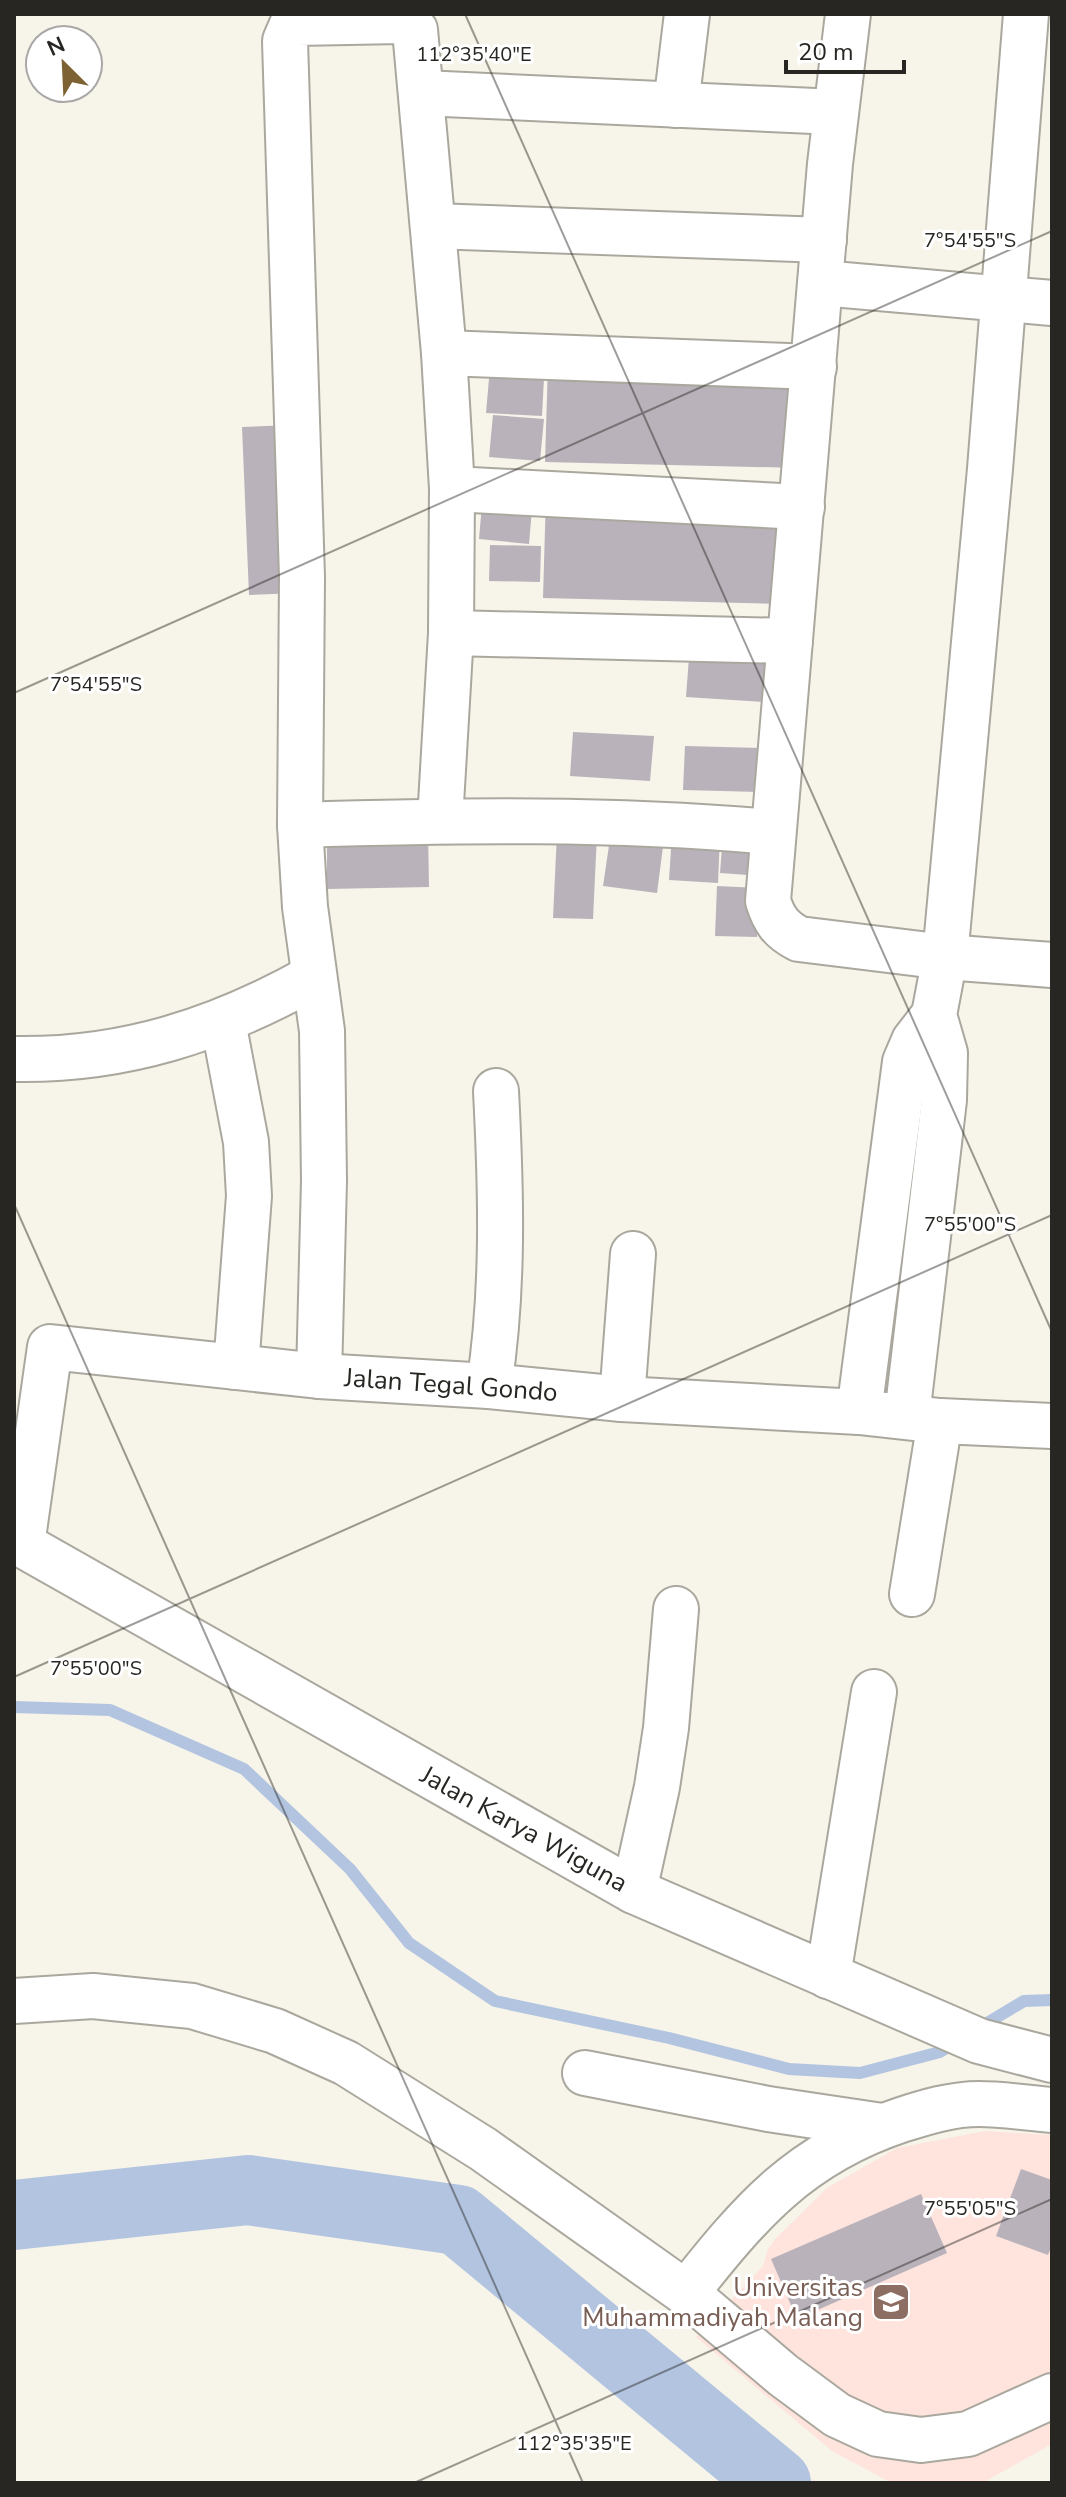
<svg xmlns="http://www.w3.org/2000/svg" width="1066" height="2497" viewBox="0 0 1066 2497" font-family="'Nunito Sans',sans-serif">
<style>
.education{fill:#fee4dd}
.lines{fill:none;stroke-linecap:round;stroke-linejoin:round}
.stream{stroke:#b2c4e0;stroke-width:12}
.river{stroke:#b2c4e0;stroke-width:70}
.building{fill:#b9b2bb}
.minor-casing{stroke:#aaa89e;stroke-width:48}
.major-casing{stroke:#aaa89e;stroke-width:48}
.minor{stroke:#fff;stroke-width:44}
.major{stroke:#fff;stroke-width:44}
.ticks{fill:none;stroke:#272622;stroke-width:2;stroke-opacity:0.45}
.labels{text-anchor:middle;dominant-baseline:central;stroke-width:6;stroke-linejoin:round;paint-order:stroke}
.street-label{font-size:26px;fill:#272622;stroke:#fff}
.education-label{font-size:26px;fill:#785e54;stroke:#fff;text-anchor:end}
.ticks-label{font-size:20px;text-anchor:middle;fill:#272622;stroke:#fff;stroke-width:6;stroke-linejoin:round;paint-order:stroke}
</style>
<rect width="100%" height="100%" fill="#f7f4ea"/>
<polygon class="education" points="985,2131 1052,2135 1052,2444 982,2483 892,2483 832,2451 696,2337 763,2266 768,2249 775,2239 827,2188 897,2148"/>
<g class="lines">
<g class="stream">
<polyline points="14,1707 110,1710 244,1769 350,1869 409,1943 495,2001 669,2038 789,2069 860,2073 940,2052 956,2042"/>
<polyline points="979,2028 1024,2001 1052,2000"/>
</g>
<polyline class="river" points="14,2215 248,2190 458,2220 776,2483"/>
</g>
<g class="building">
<polygon points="491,356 545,359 542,416 486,413"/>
<polygon points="548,363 803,370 800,468 545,462"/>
<polygon points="493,415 544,419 540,461 489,457"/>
<polygon points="291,425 298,593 249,595 242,427"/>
<polygon points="483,493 533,497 529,544 479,539"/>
<polygon points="546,494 787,508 783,604 543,598"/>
<polygon points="490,545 541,546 540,582 489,581"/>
<polygon points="690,644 769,648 765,702 686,697"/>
<polygon points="573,732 654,736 650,781 570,776"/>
<polygon points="685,746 761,748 760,792 683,790"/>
<polygon points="428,830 429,887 327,889 327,832"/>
<polygon points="611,832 664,839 657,893 603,886"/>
<polygon points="557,833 597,834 593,919 553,918"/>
<polygon points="672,834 720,836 718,883 669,880"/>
<polygon points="723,834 765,836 762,876 720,873"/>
<polygon points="717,886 759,888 757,937 715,936"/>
<polygon points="1021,2169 1052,2180 1052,2245 1048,2255 996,2236"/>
<polygon points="921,2194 947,2253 797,2319 771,2259"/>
</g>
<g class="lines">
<defs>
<g id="minor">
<path d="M 848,14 L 830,164 L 768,901 C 774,920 781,930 799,939 L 945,957 L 1052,965"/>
<polyline points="422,93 836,112"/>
<polyline points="676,105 687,14"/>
<polyline points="433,226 824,240"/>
<polyline points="821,283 1052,303"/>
<polyline points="444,353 814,367"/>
<polyline points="452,489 802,507"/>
<polyline points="451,633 790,641"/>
<path d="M 300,825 C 457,820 615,818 772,832"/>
<polyline points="223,1022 246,1142 249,1196 236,1367"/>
<path d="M 14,1059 C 124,1061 218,1030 313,977"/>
<polyline points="319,1376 324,1181 322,1031 305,907 300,825 302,577 285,41 291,27 297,23 400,21 409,23 415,30 444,353 452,489 451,633 440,821"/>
<path d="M 489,1386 C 504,1289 501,1188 496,1091"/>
<polyline points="622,1399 633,1254"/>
<polyline points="859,1412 905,1062 914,1041 934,1015"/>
<polyline points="907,1416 944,1100 945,1053 934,1015 945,957 990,469 1026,14"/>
<polyline points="22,1545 50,1347 319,1376 489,1386 622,1399 859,1412 940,1421 1052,1426"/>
<polyline points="912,1594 940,1421"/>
<polyline points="634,1891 657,1787 666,1728 676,1609"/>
<polyline points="828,1976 874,1692"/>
<polyline points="14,2001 93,1996 192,2006 275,2031 346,2063 483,2149 686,2293 783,2375 837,2415 878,2434 921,2440 968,2434 1052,2396"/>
<polyline points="585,2073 768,2109 882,2126"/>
<path d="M 686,2293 C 750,2212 799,2154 901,2120 C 926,2112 952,2104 979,2104 C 1003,2104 1028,2108 1052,2110"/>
</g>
<polyline id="major" points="14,1540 634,1891 979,2041 1052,2060"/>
</defs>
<use href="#minor" class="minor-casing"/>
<use href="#major" class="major-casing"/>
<use href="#minor" class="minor"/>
<use href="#major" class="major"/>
</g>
<path class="ticks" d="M 465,14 L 1052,1332M 14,693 L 1052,231M 14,1204 L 583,2483M 14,1677 L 1052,1215M 414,2483 L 1052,2199"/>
<defs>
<symbol id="university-square" viewBox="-11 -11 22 22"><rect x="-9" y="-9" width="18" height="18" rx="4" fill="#8d6e63" stroke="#fff"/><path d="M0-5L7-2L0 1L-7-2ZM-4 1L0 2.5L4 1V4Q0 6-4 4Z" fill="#fff"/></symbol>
</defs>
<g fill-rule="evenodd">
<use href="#university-square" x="869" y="2280" width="44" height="44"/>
</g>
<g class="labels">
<g class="street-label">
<text transform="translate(451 1385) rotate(4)">Jalan Tegal Gondo</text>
<text transform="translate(524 1829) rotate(29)">Jalan Karya Wiguna</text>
</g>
<g class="education-label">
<text x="863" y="2287">Universitas<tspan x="863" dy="30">Muhammadiyah Malang</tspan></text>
</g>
</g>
<g class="ticks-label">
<text x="474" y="61">112°35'40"E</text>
<text x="970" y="247">7°54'55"S</text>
<text x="96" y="691">7°54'55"S</text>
<text x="970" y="1231">7°55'00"S</text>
<text x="96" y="1675">7°55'00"S</text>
<text x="970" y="2215">7°55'05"S</text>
<text x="574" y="2450">112°35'35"E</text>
</g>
<rect width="1066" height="2497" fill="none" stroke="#272622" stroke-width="32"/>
<g transform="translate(64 64) rotate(336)"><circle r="38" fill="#ffffff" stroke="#a9a8a7" stroke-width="2"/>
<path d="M0-6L14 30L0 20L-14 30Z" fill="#7d6234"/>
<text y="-12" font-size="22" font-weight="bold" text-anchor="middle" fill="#272622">N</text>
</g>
<path d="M786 60v12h118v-12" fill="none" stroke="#272622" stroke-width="4"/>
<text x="798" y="60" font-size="24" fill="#272622" stroke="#ffffff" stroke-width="6" paint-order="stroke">20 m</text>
</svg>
